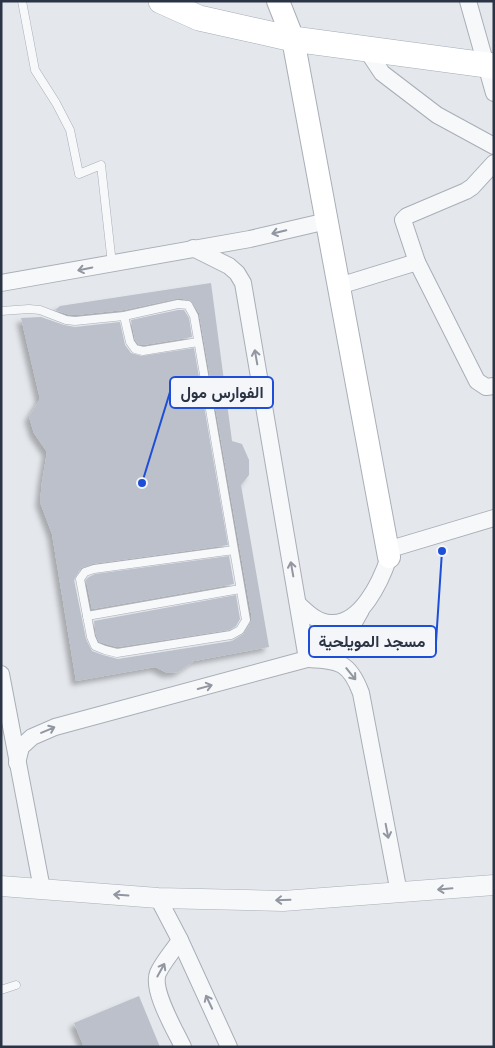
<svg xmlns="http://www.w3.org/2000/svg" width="495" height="1048" viewBox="0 0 495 1048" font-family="Arial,Vazirmatn,sans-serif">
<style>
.building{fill:#bbc0ca;filter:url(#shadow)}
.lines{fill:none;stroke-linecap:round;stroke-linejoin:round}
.service-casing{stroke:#a9aeb7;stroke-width:9}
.minor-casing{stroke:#a9aeb7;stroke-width:18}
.tertiary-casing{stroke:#a9aeb7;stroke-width:21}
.secondary-casing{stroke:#a9aeb7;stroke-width:24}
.primary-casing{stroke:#a3abb8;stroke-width:26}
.service{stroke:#f7f8fa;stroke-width:8}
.minor{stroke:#f7f8fa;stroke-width:16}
.tertiary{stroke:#f7f8fa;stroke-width:20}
.secondary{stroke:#fff;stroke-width:22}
.primary{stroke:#fff;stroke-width:25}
.oneway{stroke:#9196a0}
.leader{fill:none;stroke:#1d4ed8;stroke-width:2}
.callout-dot{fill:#1d4ed8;stroke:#f4f6f9;stroke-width:2}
.callout{fill:#f4f6f9;stroke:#1d4ed8;stroke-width:2}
.callout-label{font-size:16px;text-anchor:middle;font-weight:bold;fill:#2b3445}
</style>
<defs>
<filter id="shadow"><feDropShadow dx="-4.5" dy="4.5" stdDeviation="2.5" flood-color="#0004"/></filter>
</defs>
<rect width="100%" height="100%" fill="#e4e7ec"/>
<g class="building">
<polygon points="211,283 232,441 242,444 249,460 249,475 241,485 269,647 194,661 178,672 167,673 155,667 76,681 52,534 40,502 42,482 47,452 34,433 29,417 40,399 21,318 41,317 64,325 75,327 120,322 125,345 131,353 142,356 194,348 228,545 92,564 81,568 74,580 86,639 92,651 103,655 118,659 232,641 245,633 252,619 199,313 191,301 179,298 123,310 75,315 67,314 55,310 60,306"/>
<polygon points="178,310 184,310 189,318 192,337 143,345 138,344 135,340 131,320"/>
<polygon points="229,556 234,584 92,609 86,580 89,577 95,574"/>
<polygon points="236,595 240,619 236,626 229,630 117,647 99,642 96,635 94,621"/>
<polygon points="139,996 160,1047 84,1047 74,1023"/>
</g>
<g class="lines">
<defs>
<g id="service">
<polyline points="22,1 35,70 56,103 70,130 79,174 101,165 112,264"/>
<polyline points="1,311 29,309 40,310 66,320 75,321 124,316 178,304 188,305 194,316 246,620 240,630 231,635 117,653 105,650 95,646 91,637 80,579 85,572 94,569 234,550"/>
<polyline points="124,316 130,342 135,349 143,351 198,342"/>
<polyline points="87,616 240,589"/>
<polyline points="1,990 16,985"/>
</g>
<g id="minor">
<polyline points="468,1 494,93"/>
<polyline points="366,49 382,73 437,115 494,146"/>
<polyline points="494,163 472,187 466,191 407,216 403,220 417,262 477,381 486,387 494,386"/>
<polyline points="1,283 250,239 327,221"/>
<polyline points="339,286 417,262"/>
<polyline points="387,550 494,518"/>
<path d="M 298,604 C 307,612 317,623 331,623 C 361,625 381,581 389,557"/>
<path d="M 307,659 C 339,661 349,661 361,693 L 399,893"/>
<polyline points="333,660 361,610"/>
<polyline points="1,674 42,889"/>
<polyline points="17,763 21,747 32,737 55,727 307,659 243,283 237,273 229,266 193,248"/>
<polyline points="158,898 180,940 229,1047"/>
<path d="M 180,940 C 173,951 163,962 158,973 C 151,990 175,1030 183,1047"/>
</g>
<polyline id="tertiary" points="1,886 158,898 283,901 494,885"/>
<polyline id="secondary" points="278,1 293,39 389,557"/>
<polyline id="primary" points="161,1 199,18 293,39 494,66"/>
</defs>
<use href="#service" class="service-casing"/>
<use href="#minor" class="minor-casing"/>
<use href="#tertiary" class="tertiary-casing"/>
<use href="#secondary" class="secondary-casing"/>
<use href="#primary" class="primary-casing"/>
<use href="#service" class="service"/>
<use href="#minor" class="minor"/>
<use href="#tertiary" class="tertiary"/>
<use href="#secondary" class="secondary"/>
<use href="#primary" class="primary"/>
</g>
<defs><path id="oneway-shaft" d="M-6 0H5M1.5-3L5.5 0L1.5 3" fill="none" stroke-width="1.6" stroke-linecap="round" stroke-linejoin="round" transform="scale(1.25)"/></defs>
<g class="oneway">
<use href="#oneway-shaft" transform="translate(279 232) rotate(167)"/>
<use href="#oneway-shaft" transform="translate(85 269) rotate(168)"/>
<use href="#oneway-shaft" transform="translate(256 357) rotate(-100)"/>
<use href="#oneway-shaft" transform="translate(292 569) rotate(-100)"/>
<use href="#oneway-shaft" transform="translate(351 674) rotate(51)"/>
<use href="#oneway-shaft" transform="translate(205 687) rotate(-15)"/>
<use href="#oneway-shaft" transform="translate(48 730) rotate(-23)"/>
<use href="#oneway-shaft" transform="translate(387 831) rotate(79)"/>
<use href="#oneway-shaft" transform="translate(445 889) rotate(175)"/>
<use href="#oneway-shaft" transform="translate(121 895) rotate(-176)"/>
<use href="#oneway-shaft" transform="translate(283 900) rotate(178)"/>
<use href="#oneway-shaft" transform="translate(161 970) rotate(-61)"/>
<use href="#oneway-shaft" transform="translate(209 1002) rotate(-115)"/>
</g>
<path class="leader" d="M142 483L170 392M442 551L436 642"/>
<g class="callout-dot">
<circle cx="142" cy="483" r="5"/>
<circle cx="442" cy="551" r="5"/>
</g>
<g class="callout">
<rect x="170" y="377" width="103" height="31" rx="5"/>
<rect x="309" y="626" width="127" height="31" rx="5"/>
</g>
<g class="callout-label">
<text x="222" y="398">الفوارس مول</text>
<text x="372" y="647">مسجد المويلحية</text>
</g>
<rect width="495" height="1048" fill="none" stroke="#2b3445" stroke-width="5"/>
</svg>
